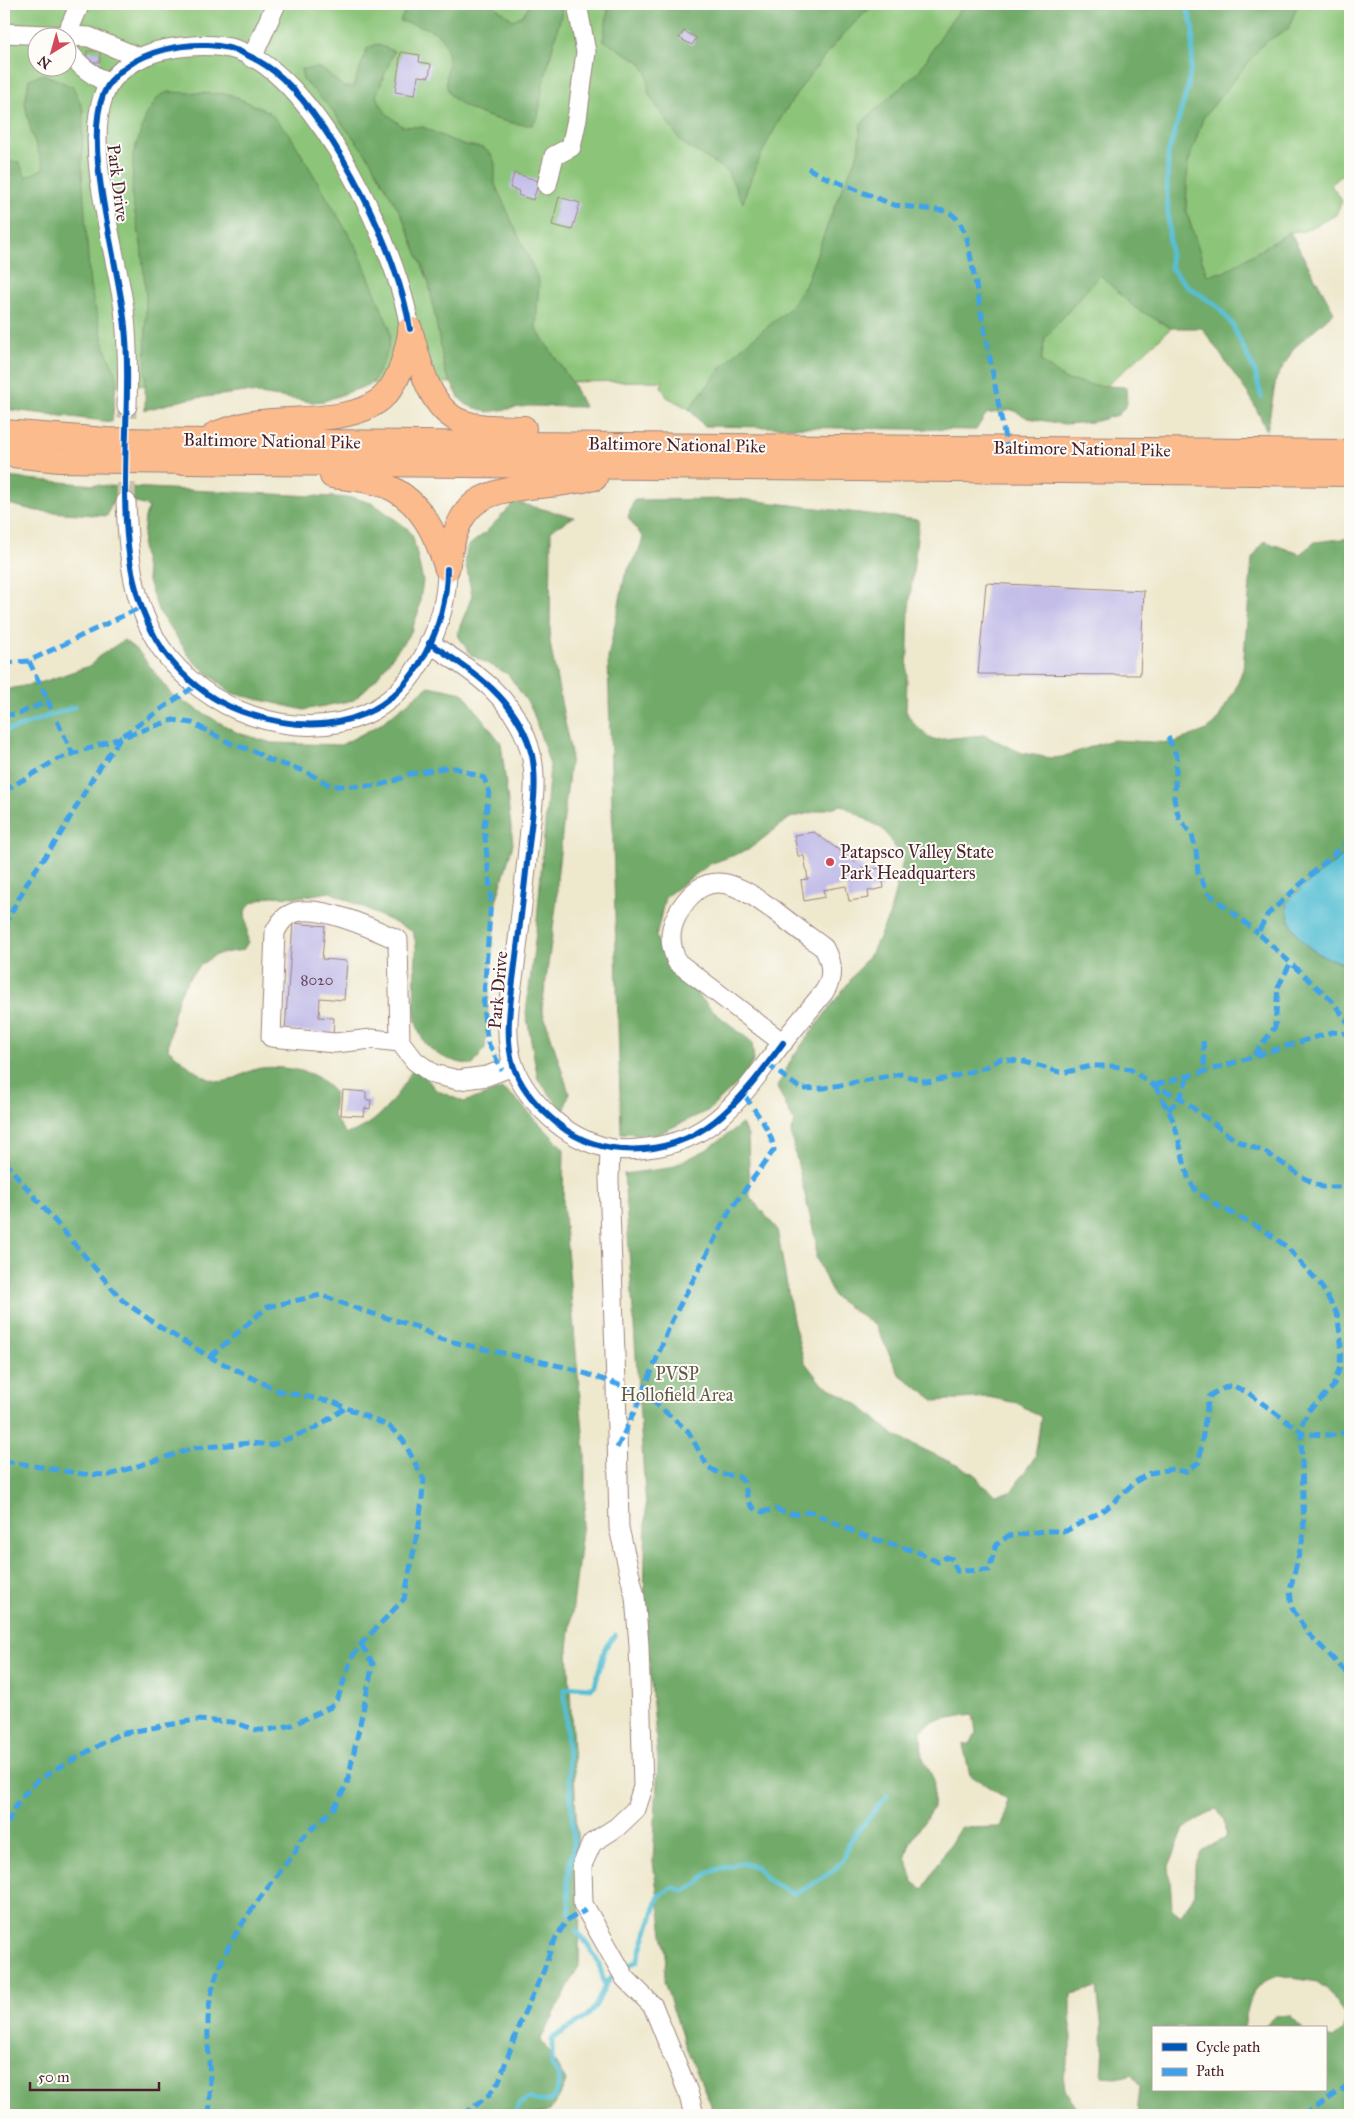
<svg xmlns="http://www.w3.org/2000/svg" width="1354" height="2119" viewBox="0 0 1354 2119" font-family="'IM FELL Great Primer',serif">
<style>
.green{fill:#8cc579;stroke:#6b7252;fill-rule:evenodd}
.forest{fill:#71aa69;stroke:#5e644a;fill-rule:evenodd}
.water{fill:#57bfd4;stroke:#506f80}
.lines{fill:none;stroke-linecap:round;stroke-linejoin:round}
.stream{stroke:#57bfd4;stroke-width:5}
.building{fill:#c3bde8}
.minor-tunnel{stroke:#cdc0ad;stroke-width:19;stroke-dasharray:19 9;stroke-linecap:butt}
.minor-casing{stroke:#9c847c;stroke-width:21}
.major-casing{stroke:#9c847c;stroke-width:26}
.minor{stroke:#fff;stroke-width:19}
.major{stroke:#fbbb8d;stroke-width:24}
.quiet{stroke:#40a2eb;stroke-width:5;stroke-dasharray:10 5;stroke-linecap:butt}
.cycleway-casing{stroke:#fdfcf7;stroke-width:9}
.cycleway{stroke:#0057b8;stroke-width:6}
.poi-dot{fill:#d1495b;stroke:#fdfcf7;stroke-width:2}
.labels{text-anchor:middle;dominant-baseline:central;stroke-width:4;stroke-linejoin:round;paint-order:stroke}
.number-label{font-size:15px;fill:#68465a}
.street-label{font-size:18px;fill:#4a1f2b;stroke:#fdfcf7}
.poi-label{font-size:18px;fill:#4a1f2b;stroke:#fdfcf7;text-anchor:start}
.park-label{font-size:18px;fill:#615946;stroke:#fdfcf7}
</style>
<rect width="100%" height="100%" fill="#fdfcf7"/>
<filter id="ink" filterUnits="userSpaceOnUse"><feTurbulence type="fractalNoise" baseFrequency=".02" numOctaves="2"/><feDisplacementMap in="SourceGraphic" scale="10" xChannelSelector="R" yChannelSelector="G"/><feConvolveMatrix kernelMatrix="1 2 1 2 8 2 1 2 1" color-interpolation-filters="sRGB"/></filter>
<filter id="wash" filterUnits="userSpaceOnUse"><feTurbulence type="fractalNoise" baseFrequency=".0096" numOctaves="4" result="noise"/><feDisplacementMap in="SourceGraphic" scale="20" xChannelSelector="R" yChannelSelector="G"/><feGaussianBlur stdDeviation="1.12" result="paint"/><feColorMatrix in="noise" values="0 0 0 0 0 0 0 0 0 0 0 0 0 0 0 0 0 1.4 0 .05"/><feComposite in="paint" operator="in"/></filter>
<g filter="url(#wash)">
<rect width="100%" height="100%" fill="#eee8cd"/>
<path class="green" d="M 4,4 L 1350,4 L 1350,168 L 1331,185 L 1342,201 L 1336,215 L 1304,231 L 1290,232 L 1254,254 L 1083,407 L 712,380 L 689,409 L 667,397 L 661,386 L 663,381 L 70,386 L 4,380 ZM 38,38 L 68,38 L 68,68 L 38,68 Z"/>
<g class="forest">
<path d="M 420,4 L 492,4 L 513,20 L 523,15 L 530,4 L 559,4 L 562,12 L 543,84 L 538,117 L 532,125 C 513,126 454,110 448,90 C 445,84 447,74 448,67 C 449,30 432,29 400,21 L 405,11 Z"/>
<path d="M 609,4 L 875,4 C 822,49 761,135 743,203 L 727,171 L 682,143 L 649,95 L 647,73 L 640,62 L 603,40 Z"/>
<polygon points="965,4 1298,4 1289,28 1263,44 1203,118 1188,164 1186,210 1207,275 1224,272 1290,232 1334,312 1294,348 1276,379 1267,431 1251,398 1202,328 1171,328 1134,307 1100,275 1045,338 1041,361 1064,379 1092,385 1126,387 1127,404 1118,415 1093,422 1064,424 1028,418 1013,410 986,414 976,430 704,426 689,409 722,367 741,348 787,311 805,286 835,205 858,153 861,123 919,71 948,25"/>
<polygon points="376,44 394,51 376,96 386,113 402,126 423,127 460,144 483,148 491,154 495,163 495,184 539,281 536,329 573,384 584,407 528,406 488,412 467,405 460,399 445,372 429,283 402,216 369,158 327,104 303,80 301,69 321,68 344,87 353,87 367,49"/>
<polygon points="44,74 73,87 83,109 82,171 90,286 105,348 117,377 112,422 4,409 4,161 19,162 26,177 44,168 31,131 25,104 29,79"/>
<path d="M 168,92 L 229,94 L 269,112 L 290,135 L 358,250 L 389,327 C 394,347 380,366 372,384 L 324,401 L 313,402 L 246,392 L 188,399 L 145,410 L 146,297 L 141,244 L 132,198 L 133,155 L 146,116 L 158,97 Z"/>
<polygon points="4,477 107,486 355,498 374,504 407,528 413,537 423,581 418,613 411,632 376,679 354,700 304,710 231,693 192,660 158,610 148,581 142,547 145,517 149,507 122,498 112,502 107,516 37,511 4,503"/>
<path d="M 740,499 L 919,520 L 909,609 L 906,711 C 913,725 921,731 933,740 L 984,735 L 1022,753 L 1051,758 L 1062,757 L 1111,740 L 1172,743 L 1207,730 L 1215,724 L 1235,690 L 1243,669 L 1252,559 L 1264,541 L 1300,554 L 1315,542 L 1350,538 L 1350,851 L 1303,887 L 1288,917 C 1301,949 1319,956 1350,965 L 1350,2115 L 1137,2115 L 1140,2087 L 1132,2074 L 1117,2078 L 1102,2077 L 1104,2045 L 1097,1988 L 1071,1994 L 1071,2048 L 1063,2075 L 1065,2089 L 1081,2115 L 712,2115 L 711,2105 L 686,2047 L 664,1982 L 666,1955 L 653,1862 L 658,1761 L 644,1605 L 646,1508 L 624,1174 L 669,1168 L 706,1150 L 742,1124 L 748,1136 L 750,1197 L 777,1229 L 793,1320 L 804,1361 L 820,1382 L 859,1405 L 894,1435 L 975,1474 L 983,1486 L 996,1494 L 1011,1492 L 1035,1457 L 1041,1417 L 1017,1403 L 988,1397 L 935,1401 L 899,1374 L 876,1326 L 834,1297 L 816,1257 L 816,1242 L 791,1135 L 794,1122 L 777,1087 L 794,1055 L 873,950 L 889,916 L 903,860 L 884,830 L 842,805 L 790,818 L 748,850 L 710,864 L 665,897 L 656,937 L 673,968 L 714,1012 L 752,1042 L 754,1061 L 739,1082 L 709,1110 L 656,1135 L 621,1133 L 608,658 L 625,575 L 639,550 L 643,538 L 628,517 L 634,500 ZM 973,1714 L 976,1733 L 970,1744 L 963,1745 L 970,1775 L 1007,1799 L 1006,1815 L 1001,1827 L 960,1828 L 923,1889 L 913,1882 L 906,1856 L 910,1843 L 933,1808 L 934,1780 L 922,1756 L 921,1731 L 932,1721 ZM 1217,1808 L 1224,1820 L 1226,1838 L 1202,1850 L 1195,1864 L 1195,1893 L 1182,1916 L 1172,1908 L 1169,1866 L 1184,1829 ZM 1278,1976 L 1317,1982 L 1328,1990 L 1345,2016 L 1344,2029 L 1333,2038 L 1325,2036 L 1325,2090 L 1153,2090 L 1153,2028 L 1244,2028 C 1248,2004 1251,1983 1278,1976 Z"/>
<polygon points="515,502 574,517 551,530 550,643 571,754 557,880 557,899 542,1009 569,1093 564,1113 538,1079 526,1013 536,932 550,765 532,709 508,674 471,655 457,634 472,596 465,559 468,546 485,533"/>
<path d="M 124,640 L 139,652 L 172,695 L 238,733 L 272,743 L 341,745 L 379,725 L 429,686 L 463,693 L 501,743 L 513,844 L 496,902 L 485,1048 L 473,1065 C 411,1056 413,1023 415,969 C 416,955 418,943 412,931 L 330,892 L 299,897 L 271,896 L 251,903 L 245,911 L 248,942 L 243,950 C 234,952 220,952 212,957 C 177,979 174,1011 168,1049 C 182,1060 198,1077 216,1081 C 229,1084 241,1074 253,1070 C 267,1064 304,1069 317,1077 C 324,1081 329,1088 335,1093 L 333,1116 L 346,1134 C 380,1125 396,1097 413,1069 L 423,1074 L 436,1090 L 464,1102 L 502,1089 L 513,1096 L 564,1149 L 563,1203 L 585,1455 L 585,1506 L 568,1648 L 580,1897 L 579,1966 L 541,2039 L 566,2081 L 560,2095 L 550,2111 L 531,2115 L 4,2115 L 4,690 L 43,682 L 92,665 L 98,657 Z"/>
<polygon points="1290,2015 1303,2028 1262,2028 1275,2016"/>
</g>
<path class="water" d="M 1350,851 L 1350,965 C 1313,954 1293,944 1286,903 L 1303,887 Z"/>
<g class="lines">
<g class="stream">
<polyline points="1186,4 1193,27 1192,59 1188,87 1168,154 1167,195 1171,268 1187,286 1217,306 1232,324 1255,372 1261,396"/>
<polyline points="4,730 13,729 74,707"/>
<polyline points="570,1914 567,1878 574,1844 564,1690 576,1687 591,1688 595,1685 605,1648 615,1635"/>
<path d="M 576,1930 C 591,1947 600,1961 604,1983"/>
<polyline points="628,1966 637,1961 659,1896 673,1887 684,1891 697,1884 709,1872 741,1863 757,1867 765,1878 792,1893 806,1888 833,1871 845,1857 848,1843 887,1796"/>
<path d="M 513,2115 L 519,2104 L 529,2098 L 537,2101 L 549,2101 L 556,2095 L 560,2076 L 552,2066 L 552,2039 C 564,2028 580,2025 591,2012 C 602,2000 600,1987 613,1976"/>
</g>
</g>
<g id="blocks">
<g class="building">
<polygon points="684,31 696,38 692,45 679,38"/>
<rect x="87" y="51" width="13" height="11"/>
<polygon points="401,52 420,55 419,62 431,64 429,77 418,76 415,95 395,92"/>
<polygon points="514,173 539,181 533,200 518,195 519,191 510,188"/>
<polygon points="559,197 580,203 572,230 552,225"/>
<polygon points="986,583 1144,591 1140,675 978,674"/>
<polygon points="814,832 866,870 881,868 884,888 868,891 869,898 849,901 846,886 823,890 825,897 804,901 801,880 808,879 804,856 798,856 794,835"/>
<polygon points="293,923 325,926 322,959 347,961 344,1000 320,998 319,1017 334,1018 333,1034 285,1030"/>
<polygon points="343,1090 366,1092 366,1100 371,1100 370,1109 365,1108 364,1116 341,1115"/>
</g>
</g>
</g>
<g filter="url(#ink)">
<use href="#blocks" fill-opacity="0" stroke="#9c847c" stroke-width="1"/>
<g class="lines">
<polyline class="minor-tunnel" points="126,502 127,406"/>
<defs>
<g id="minor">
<polyline points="4,33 89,37 140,58"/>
<polyline points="65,38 80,4"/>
<path d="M 68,50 C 78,66 92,74 109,84"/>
<polyline points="252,58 276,4"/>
<polyline points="547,185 554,156 571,147 577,119 586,52 577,4"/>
<path d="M 127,406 C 128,373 128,341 124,309 C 116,251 84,151 103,97 C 111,71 142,53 168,49 C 191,45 217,43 240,51 C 319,80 398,251 410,329"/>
<path d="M 126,502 C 128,553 132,604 161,648 C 204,710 294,745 366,714 C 417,691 447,622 447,569"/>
<path d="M 429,643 C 474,671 518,700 531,754 C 537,778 533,805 530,829 C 526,872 521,914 516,957 C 512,992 501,1033 514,1067 C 521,1086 535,1103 550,1117 C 566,1132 586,1143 608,1148 C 621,1151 634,1150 647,1148 C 716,1141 743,1093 782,1043 C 796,1026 810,1009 824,992 C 834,977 832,963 824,948 C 808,936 791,924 775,911 C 742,888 710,863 681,908 C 669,927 668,941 677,962 L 783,1043"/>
<path d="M 400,1042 L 372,1039 L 335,1043 L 271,1037 L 275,932 C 279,924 284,916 293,913 C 318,903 374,929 398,940 L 400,1042 L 415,1061 L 433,1074 L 458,1080 L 487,1076 L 513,1066"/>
<polyline points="610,1149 609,1179 616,1383 619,1528 635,1597 639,1645 643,1787 636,1809 617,1827 592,1843 582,1865 583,1904 625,1978 653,2006 688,2092 694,2115"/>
</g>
<g id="major">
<path d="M 410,329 C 419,360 428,409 462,422 C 481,429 504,427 524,428"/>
<polyline points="4,432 106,440 1350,452"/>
<path d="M 215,434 C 227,430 239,425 252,423 C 288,417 352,424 381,399 C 400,383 405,356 410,334"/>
<polyline points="4,454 59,460 256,463 1350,474"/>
<path d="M 332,476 C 350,479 372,479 389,487 C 421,502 436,534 446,566"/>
<path d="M 447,569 C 458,496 481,491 549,485 C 564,484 580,480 595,478"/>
</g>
</defs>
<use href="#minor" class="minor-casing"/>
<use href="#major" class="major-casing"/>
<use href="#minor" class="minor"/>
<use href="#major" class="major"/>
<g class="quiet">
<path d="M 808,168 L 820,175 L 894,205 L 946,211 C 958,216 962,226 967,238 L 1007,449"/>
<polyline points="29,661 48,701"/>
<polyline points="4,663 29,661 141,607"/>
<polyline points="4,715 18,714 48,701 51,709"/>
<polyline points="57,721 73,754"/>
<polyline points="1168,737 1177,757 1174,799 1179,818 1192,835 1196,850 1198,873 1208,893 1258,933"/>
<polyline points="4,791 58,759 173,720 192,723 234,745 252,750 269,760 304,771 332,786 376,786 394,781 409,774 443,768 455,768 484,778 489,792 484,827 491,899 483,1009 488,1043 502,1070"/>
<polyline points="1350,839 1267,915 1258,933 1332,1001 1350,1025"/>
<polyline points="4,926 31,876 57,840 94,776 122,736 195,686"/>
<polyline points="1203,1041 1205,1072"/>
<polyline points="1254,1055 1275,1027 1278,987 1291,962"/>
<polyline points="767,1064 801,1089 824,1088 901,1074 927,1082 949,1078 986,1067 1000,1059 1025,1062 1063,1073 1091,1066 1113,1066 1130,1069 1149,1083 1180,1098 1235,1140 1267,1153 1304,1178 1322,1187 1346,1187 1350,1190"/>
<polyline points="1155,1085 1174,1122 1189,1181 1197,1192 1220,1207 1264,1230 1288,1248 1320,1284 1337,1313 1341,1341 1340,1367 1333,1387 1308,1411 1301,1427 1304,1534 1290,1590 1292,1608 1308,1633 1350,1676"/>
<polyline points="1155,1085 1220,1067 1332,1032 1350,1034"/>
<polyline points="1168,1110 1180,1098 1188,1076"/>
<polyline points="4,1161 122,1300 160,1327 210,1357 279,1391 333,1402 389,1426 403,1440 424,1480 419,1525 404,1599 361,1644 351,1659 338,1698 331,1707 292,1725 268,1730 257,1730 233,1722 195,1720 119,1734 39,1779 20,1799 9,1820 4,1837"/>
<path d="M 210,1357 L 267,1307 L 321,1295 L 361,1310 L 417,1327 L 440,1339 L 569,1368 L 643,1393 L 688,1431 L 708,1467 L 720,1474 L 738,1476 L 744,1482 L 748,1500 L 753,1508 L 763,1512 L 775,1509 L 790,1514 L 811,1512 L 864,1536 L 918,1552 L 938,1562 L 947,1557 L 952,1559 L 957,1571 L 989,1570 L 996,1545 L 1008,1536 L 1044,1531 L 1066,1531 L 1106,1509 L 1135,1482 L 1150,1473 L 1172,1469 L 1185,1472 L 1199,1462 C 1201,1451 1207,1399 1210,1396 C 1216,1391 1225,1388 1231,1385 L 1247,1392 L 1304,1434 L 1335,1435 L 1350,1431"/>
<path d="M 617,1448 L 643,1393 L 672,1320 L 730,1210 L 774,1150 C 772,1130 754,1111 744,1094"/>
<polyline points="4,1461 83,1474 109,1475 195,1448 250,1443 272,1445 315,1428 347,1407"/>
<path d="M 209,2115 C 213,2080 205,2044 209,2008 C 216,1947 260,1899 295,1852 L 300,1840 L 334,1808 L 347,1784 L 373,1664 L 361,1644"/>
<polyline points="463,2115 488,2096 499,2081 521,2020 544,1970 552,1945 566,1921 586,1910"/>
<polyline points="1303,2115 1350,2085"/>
</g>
<defs>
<g id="cycleway">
<path d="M 410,329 C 399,255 337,129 282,78 C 271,68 258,60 245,54 C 204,33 121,49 103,95 C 82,149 120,267 125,327 C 136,436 96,587 182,673 C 201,692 223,706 249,714 C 287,726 327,730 364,714 C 417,692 447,623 447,569"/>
<path d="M 429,643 C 474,671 519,701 532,755 C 538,784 532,816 529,845 C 524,890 519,935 513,980 C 510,1008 505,1037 513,1065 C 520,1086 535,1104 551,1118 C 570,1136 594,1147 621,1149 C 702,1155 740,1101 783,1043"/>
</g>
</defs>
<use href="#cycleway" class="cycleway-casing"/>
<use href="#cycleway" class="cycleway"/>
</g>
</g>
<circle class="poi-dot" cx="830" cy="862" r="5"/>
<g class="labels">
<g class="number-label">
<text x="317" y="980">8020</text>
</g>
<g class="street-label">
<text transform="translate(118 183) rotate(83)">Park Drive</text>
<text transform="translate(272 441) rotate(1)">Baltimore National Pike</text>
<text transform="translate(677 445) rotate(1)">Baltimore National Pike</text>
<text transform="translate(1082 449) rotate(1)">Baltimore National Pike</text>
<text transform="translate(498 990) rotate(-85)">Park Drive</text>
</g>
<g class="poi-label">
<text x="840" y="852">Patapsco Valley State<tspan x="840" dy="21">Park Headquarters</tspan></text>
</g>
<g class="park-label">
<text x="677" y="1374">PVSP<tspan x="677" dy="21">Hollofield Area</tspan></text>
</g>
</g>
<rect width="1354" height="2119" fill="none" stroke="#fdfcf7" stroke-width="20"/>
<rect x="1152" y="2026" width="175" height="65" fill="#fdfcf7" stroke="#b5a4a5"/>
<rect x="1162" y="2043" width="25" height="8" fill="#0057b8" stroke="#b5a4a5"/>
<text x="1196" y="2052" font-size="15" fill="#4a1f2b">Cycle path</text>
<rect x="1162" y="2068" width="25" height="8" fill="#40a2eb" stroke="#b5a4a5"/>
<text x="1196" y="2076" font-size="15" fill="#4a1f2b">Path</text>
<g transform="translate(52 52) rotate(217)"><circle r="24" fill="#fdfcf7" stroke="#b5a4a5"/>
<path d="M0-4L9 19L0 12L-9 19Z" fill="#d1495b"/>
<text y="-8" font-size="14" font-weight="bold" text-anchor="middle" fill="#4a1f2b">N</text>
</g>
<path d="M30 2082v8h129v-8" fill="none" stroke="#4a1f2b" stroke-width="2.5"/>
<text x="38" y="2082" font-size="15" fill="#4a1f2b" stroke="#fdfcf7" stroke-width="4" paint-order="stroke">50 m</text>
</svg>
